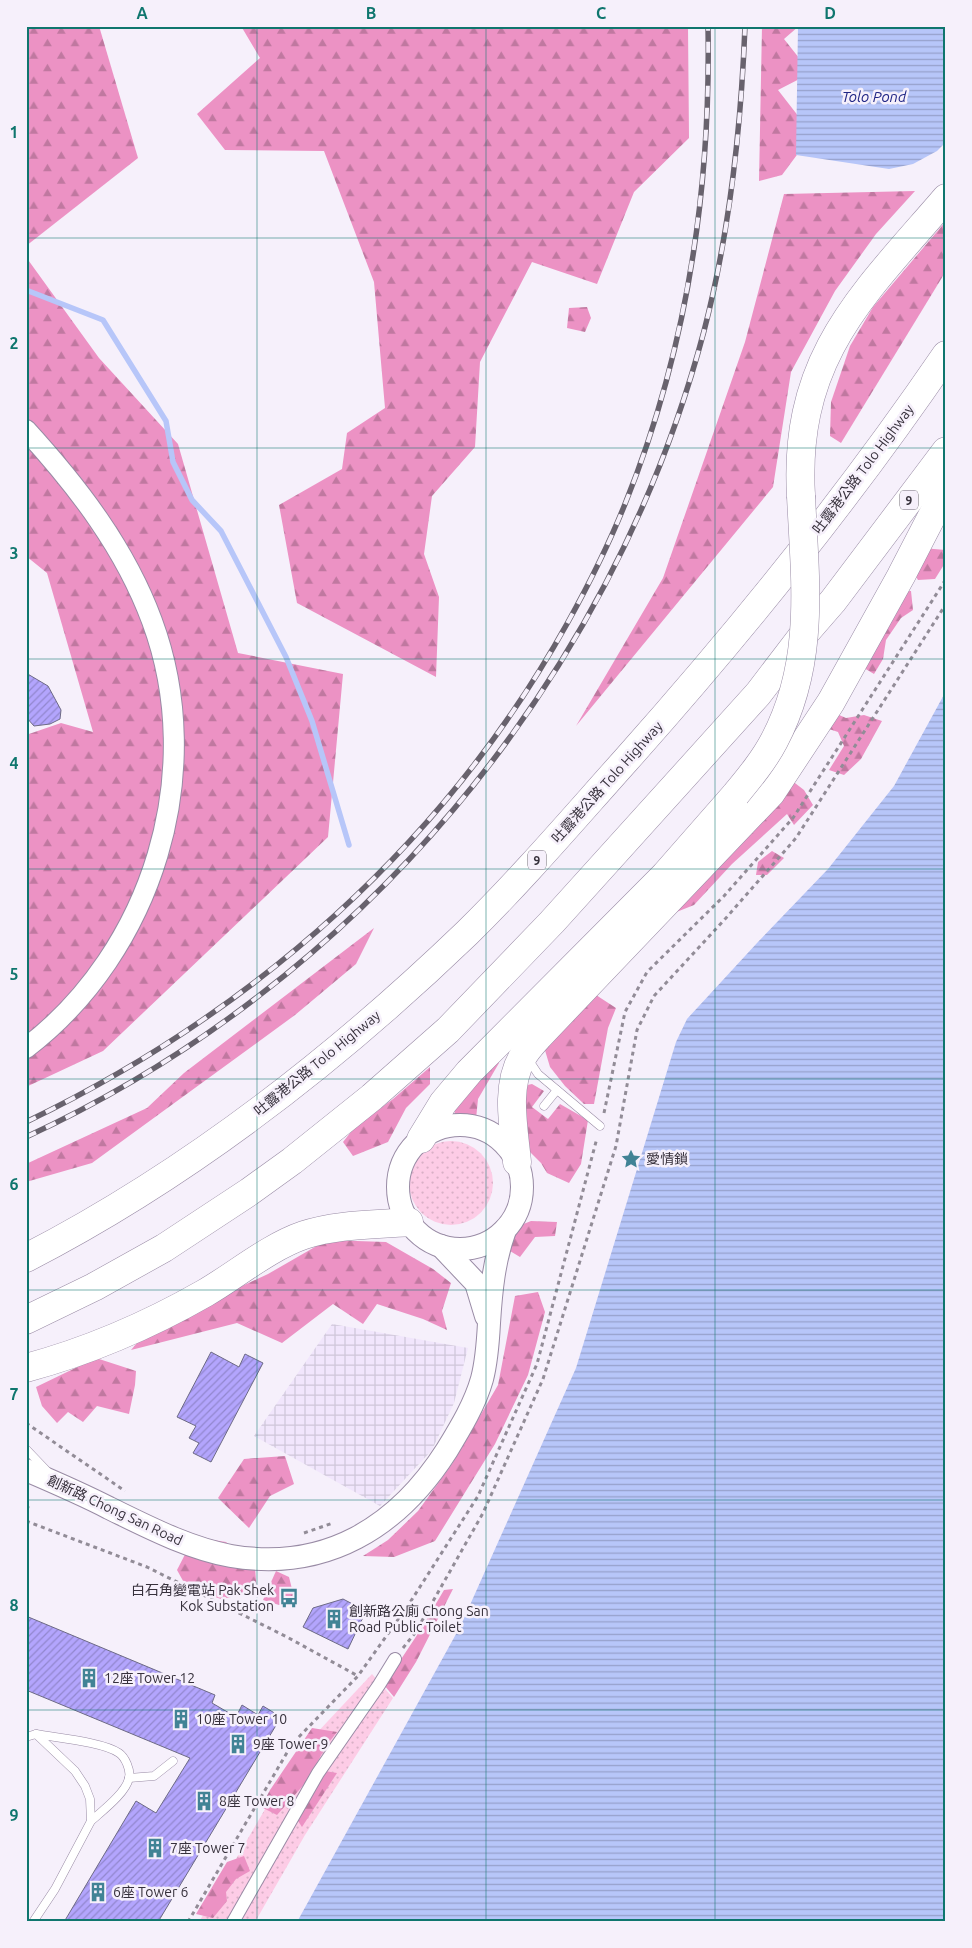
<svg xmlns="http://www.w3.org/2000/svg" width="972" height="1948" viewBox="0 0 972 1948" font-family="Ubuntu,'Noto Sans TC',sans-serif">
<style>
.industrial{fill:url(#industrial-grid)}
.green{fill:url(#green-dots)}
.forest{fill:url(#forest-firs)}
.water{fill:url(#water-rules)}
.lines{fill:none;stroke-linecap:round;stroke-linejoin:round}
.stream{stroke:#b7c6f9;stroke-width:5.5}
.building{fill:url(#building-hatch);stroke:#6d6a85}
.service-casing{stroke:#998ba5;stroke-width:9}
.pedestrian-casing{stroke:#998ba5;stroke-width:14}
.tertiary-casing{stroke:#998ba5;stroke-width:22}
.secondary-casing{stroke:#998ba5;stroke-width:24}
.motorway-casing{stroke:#998ba5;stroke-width:29}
.path{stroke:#928c97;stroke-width:3;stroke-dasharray:4 4;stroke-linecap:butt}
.service{stroke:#fff;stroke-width:8}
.pedestrian{stroke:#fff;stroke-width:12}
.tertiary{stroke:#fff;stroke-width:20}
.secondary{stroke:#fff;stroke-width:22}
.motorway{stroke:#fff;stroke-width:28}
.rail-casing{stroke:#68626d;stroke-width:5.5}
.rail{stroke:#f6f0fb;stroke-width:4;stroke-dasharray:11;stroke-linecap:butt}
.motorway-bridge-casing{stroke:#998ba5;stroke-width:29;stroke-linecap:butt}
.motorway-bridge{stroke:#fff;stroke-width:28}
.grid{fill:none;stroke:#0f766e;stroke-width:1;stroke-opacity:0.55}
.labels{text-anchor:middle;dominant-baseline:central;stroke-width:5;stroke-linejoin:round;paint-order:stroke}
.shield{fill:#f6f0fb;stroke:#706a75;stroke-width:1}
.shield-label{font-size:12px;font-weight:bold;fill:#37313c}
.street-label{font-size:14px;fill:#37313c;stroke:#f6f0fb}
.poi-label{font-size:14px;fill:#37313c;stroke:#f6f0fb;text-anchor:start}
.water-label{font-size:15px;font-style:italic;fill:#222786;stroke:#f6f0fb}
.neatline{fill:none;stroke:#0f766e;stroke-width:2}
.grid-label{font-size:16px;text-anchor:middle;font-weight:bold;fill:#0f766e}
</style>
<defs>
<pattern id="industrial-grid" width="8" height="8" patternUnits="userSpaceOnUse" patternTransform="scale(1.25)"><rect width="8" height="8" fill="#f1e6fc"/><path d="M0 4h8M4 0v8" fill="none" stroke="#cfc6d9"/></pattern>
<pattern id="green-dots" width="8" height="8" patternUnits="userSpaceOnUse" patternTransform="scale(1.25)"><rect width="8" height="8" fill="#fdcce6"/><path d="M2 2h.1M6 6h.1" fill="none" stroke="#d9b0c6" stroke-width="1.8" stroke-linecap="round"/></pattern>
<pattern id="forest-firs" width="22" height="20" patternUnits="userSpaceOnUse" patternTransform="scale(1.25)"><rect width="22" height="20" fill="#ec92c4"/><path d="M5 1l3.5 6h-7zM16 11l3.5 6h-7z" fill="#c078a0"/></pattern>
<pattern id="water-rules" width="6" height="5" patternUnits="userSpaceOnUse" patternTransform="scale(1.25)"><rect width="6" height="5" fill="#b7c6f9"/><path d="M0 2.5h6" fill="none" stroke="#96a1cb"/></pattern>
<pattern id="building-hatch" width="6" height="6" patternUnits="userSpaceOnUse" patternTransform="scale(1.25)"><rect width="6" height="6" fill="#b3a5fd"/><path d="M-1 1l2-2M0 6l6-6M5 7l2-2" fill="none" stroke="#9287ce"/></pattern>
</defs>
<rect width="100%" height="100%" fill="#f6f0fb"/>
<polygon class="industrial" points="332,1324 468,1348 454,1403 432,1450 380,1506 254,1436"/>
<g class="green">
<circle cx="451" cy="1183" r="42"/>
<polygon points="372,1674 393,1698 305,1835 255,1922 199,1922 298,1753"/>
</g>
<g class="forest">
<polygon points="26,26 99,26 138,158 26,246"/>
<polygon points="241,26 688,26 689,138 634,192 597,284 532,262 480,362 475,447 432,496 424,554 439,597 436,677 297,603 279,505 342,469 347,433 385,408 374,282 324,151 225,150 197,114 260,58"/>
<polygon points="762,26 799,26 784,39 811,73 778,90 799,117 808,140 782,175 759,181"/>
<polygon points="915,191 876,234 835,291 791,372 773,487 576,726 663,578 745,342 784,194"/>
<polygon points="946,221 946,271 841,443 830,436 831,402 850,346 873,307"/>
<polygon points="26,257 99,358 178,444 238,653 343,674 328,837 103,1051 26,1087 26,735 61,723 93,732 47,573 26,556"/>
<polygon points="587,307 591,318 585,332 567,328 569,308"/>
<polygon points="922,548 946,550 945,563 935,579 918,580 912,570"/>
<polygon points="902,591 911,591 913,610 901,618 886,640 883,659 874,674 864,668"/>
<polygon points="830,711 846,718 864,715 882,721 861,759 844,775 829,770 844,746 838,732 820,726"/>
<polygon points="791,780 804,790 813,805 794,825 787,814 732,864 694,905 664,917"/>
<polygon points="772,851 784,858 767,875 756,875 758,862"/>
<polygon points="374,928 356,964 295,1015 92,1163 26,1182 26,1164 147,1108 184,1073"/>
<polygon points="596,995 616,1008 608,1028 594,1104 584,1104 565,1086 550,1067 544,1047"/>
<polygon points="497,1059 499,1063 478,1099 476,1119 455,1116 454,1103"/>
<polygon points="430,1067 430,1084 406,1108 388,1142 353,1156 343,1142 354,1128 393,1099"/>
<polygon points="532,1084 544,1091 532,1107 548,1119 560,1104 588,1120 581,1164 569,1183 547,1173 541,1163 524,1146 523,1086"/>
<polygon points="531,1221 557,1222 555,1236 535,1237 520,1257 510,1251 516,1227"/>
<polygon points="327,1240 386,1242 433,1269 451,1283 442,1311 447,1330 423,1319 377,1304 363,1324 333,1304 282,1343 237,1323 131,1350 148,1330 268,1274"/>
<polygon points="538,1292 545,1312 528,1375 495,1444 435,1541 394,1557 363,1556 388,1540 418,1511 452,1464 498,1385 515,1296"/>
<polygon points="96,1358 136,1371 135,1385 129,1414 97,1406 83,1422 68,1412 57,1423 42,1406 36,1387"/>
<polygon points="285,1456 294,1484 270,1496 249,1528 218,1498 244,1459"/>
<polygon points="194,1537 226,1542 255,1568 257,1592 221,1599 187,1588 177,1570"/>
<polygon points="276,1571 289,1577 295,1601 279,1605 263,1600"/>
<polygon points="453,1589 416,1662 394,1697 384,1685 421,1629 444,1590"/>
<polygon points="312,1728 337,1732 326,1746 308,1780 277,1815 261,1807 270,1790"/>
<polygon points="325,1771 337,1773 302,1827 296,1818"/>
<polygon points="244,1856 250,1871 236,1879 226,1892 227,1901 213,1918 196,1914 227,1862"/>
</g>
<g class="water">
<polygon points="798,26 946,26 946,142 937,151 913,164 889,169 796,155"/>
<polygon points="946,691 946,1922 297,1922 461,1625 576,1368 676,1042 687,1019 757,943 828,869 894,786"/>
</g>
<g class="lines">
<polyline class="stream" points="26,290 103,320 166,421 173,462 192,500 221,531 286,657 312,721 349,845"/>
</g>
<g class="building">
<polygon points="26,673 48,686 61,710 60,719 50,724 34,726 26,717"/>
<polygon points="211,1352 239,1367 245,1354 263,1363 211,1462 193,1453 199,1443 189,1438 196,1426 177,1417"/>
<polygon points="343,1599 366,1611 348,1649 303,1627 313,1608"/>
<polygon points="26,1616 215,1695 212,1703 236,1717 242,1705 258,1715 263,1706 281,1717 158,1922 64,1922 136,1801 156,1813 190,1758 26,1690"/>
</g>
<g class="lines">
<defs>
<g id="service">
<polyline points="528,1059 538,1074 600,1126"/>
<polyline points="544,1106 557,1090"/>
<polyline points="26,1449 47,1471"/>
<path d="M 26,1737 L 36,1734 C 57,1738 103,1742 119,1753 C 125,1757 131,1770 129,1778 C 126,1793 102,1811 91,1821"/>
<polyline points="129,1778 154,1776 173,1761"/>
<polyline points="33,1922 55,1889 91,1821 90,1799 85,1786 75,1771 36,1734"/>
</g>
<polyline id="pedestrian" points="233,1922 318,1773 379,1685 395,1659"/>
<path id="tertiary" d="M 26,430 C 78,487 125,548 152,621 C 208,772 153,951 26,1048"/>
<g id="secondary">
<circle cx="460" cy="1187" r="62"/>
<polyline points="441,1246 476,1283 486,1316"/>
<path d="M 26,1470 C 54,1482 82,1494 109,1508 C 148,1527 188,1548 231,1556 C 326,1572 398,1527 447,1450 C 461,1427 475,1404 482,1379 C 487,1360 488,1342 489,1323 C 491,1291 494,1260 505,1230"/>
</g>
<g id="motorway">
<path d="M 801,496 C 793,357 862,296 946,198"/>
<polyline points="421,1139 443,1103 469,1072 665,875 736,794"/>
<path d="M 517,1162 C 514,1129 505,1088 522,1058 C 526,1050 533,1043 539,1036 L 771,793 L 831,702 L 901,576 L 946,489"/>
<path d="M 26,1258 C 189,1174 335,1060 467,933 C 523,878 574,818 626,760 C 741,631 849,497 946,355"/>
<polyline points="26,1320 94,1287 164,1248 249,1192 292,1161 372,1097 448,1030 552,922 758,694 800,639 833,601 946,451"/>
<path d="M 26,1368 C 89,1351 149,1325 205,1293 C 236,1275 269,1247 304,1235 C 338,1224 374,1225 409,1222"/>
</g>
</defs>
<use href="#service" class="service-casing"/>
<use href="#pedestrian" class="pedestrian-casing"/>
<use href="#tertiary" class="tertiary-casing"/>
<use href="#secondary" class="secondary-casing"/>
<use href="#motorway" class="motorway-casing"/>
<g class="path">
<polyline points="604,1113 625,1012 647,972 724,896 793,818 946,579"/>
<polyline points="26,1423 125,1491"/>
<polyline points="26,1507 28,1507 26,1512"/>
<polyline points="26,1521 147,1567 287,1637 358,1676"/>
<polyline points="304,1533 333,1523"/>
<polyline points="403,1648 415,1633 483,1513 543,1379 616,1146 637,1030 654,996 726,918 796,838 946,604"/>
<polyline points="188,1922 292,1744 358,1676 409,1604 478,1496 537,1364 597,1138"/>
</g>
<use href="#service" class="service"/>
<use href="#pedestrian" class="pedestrian"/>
<use href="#tertiary" class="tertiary"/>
<use href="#secondary" class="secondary"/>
<use href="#motorway" class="motorway"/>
<defs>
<g id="rail">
<path d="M 26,1122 C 254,1012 445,844 568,622 C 589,584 609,544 625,504 C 686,353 711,189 708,26"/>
<path d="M 26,1137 C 356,985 611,683 704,331 C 730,231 741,129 745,26"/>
</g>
</defs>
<use href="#rail" class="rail-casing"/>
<use href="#rail" class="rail"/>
<defs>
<path id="motorway-bridge" d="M 736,794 C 750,777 764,760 774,741 C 816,662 805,581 801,496"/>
</defs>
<use href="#motorway-bridge" class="motorway-bridge-casing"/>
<use href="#motorway-bridge" class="motorway-bridge"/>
</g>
<path class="grid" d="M 257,26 L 257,1922M 486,26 L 486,1922M 715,26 L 715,1922M 26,238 L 946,238M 26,448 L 946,448M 26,659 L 946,659M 26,869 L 946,869M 26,1079 L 946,1079M 26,1290 L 946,1290M 26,1500 L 946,1500M 26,1710 L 946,1710"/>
<defs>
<symbol id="sight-bare" viewBox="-9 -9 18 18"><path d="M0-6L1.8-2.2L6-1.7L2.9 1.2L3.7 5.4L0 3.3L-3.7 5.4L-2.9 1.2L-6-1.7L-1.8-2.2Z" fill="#418395" stroke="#f6f0fb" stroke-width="2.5" paint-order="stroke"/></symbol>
<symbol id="bus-bare" viewBox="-9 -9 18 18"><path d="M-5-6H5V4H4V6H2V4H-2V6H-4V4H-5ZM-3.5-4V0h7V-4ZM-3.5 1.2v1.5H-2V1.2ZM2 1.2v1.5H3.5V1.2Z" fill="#418395" stroke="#f6f0fb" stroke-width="2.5" paint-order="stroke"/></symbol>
<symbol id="building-bare" viewBox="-9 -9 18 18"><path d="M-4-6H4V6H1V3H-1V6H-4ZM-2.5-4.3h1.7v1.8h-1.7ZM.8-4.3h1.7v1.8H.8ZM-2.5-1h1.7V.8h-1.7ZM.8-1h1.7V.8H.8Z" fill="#418395" stroke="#f6f0fb" stroke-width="2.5" paint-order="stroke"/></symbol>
</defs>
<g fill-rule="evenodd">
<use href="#sight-bare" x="617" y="1145" width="28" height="28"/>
<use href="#bus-bare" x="275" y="1584" width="28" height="28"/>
<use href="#building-bare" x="320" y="1605" width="28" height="28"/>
<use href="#building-bare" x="75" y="1664" width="28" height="28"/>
<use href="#building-bare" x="167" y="1705" width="28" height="28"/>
<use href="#building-bare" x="224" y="1730" width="28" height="28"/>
<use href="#building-bare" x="190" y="1787" width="28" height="28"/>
<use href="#building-bare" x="141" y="1834" width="28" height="28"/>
<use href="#building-bare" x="84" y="1878" width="28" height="28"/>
</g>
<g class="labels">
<g class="shield">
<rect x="900" y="490.5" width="18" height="19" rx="4"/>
<rect x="528" y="850.5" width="18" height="19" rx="4"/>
</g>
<g class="shield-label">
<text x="909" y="500">9</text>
<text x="537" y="860">9</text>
</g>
<g class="street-label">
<text transform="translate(863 469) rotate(-53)">吐露港公路 Tolo Highway</text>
<text transform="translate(607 782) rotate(-48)">吐露港公路 Tolo Highway</text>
<text transform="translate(317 1063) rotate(-39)">吐露港公路 Tolo Highway</text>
<text transform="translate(115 1510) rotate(25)">創新路 Chong San Road</text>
</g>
<g class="poi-label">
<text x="646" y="1159">愛情鎖</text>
<text x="274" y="1590" text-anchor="end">白石角變電站 Pak Shek<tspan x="274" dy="16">Kok Substation</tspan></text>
<text x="349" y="1611">創新路公廁 Chong San<tspan x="349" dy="16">Road Public Toilet</tspan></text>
<text x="104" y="1678">12座 Tower 12</text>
<text x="196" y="1719">10座 Tower 10</text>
<text x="253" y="1744">9座 Tower 9</text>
<text x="219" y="1801">8座 Tower 8</text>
<text x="170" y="1848">7座 Tower 7</text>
<text x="113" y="1892">6座 Tower 6</text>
</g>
<g class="water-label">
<text x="874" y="96">Tolo Pond</text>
</g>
</g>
<rect width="972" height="1948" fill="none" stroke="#f6f0fb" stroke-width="55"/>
<rect x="28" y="28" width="916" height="1892" class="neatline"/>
<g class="grid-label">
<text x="142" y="19">A</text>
<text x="371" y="19">B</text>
<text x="601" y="19">C</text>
<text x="830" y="19">D</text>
<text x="14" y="138">1</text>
<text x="14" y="349">2</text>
<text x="14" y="559">3</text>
<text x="14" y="769">4</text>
<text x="14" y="980">5</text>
<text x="14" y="1190">6</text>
<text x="14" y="1400">7</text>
<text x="14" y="1611">8</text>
<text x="14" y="1821">9</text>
</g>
</svg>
